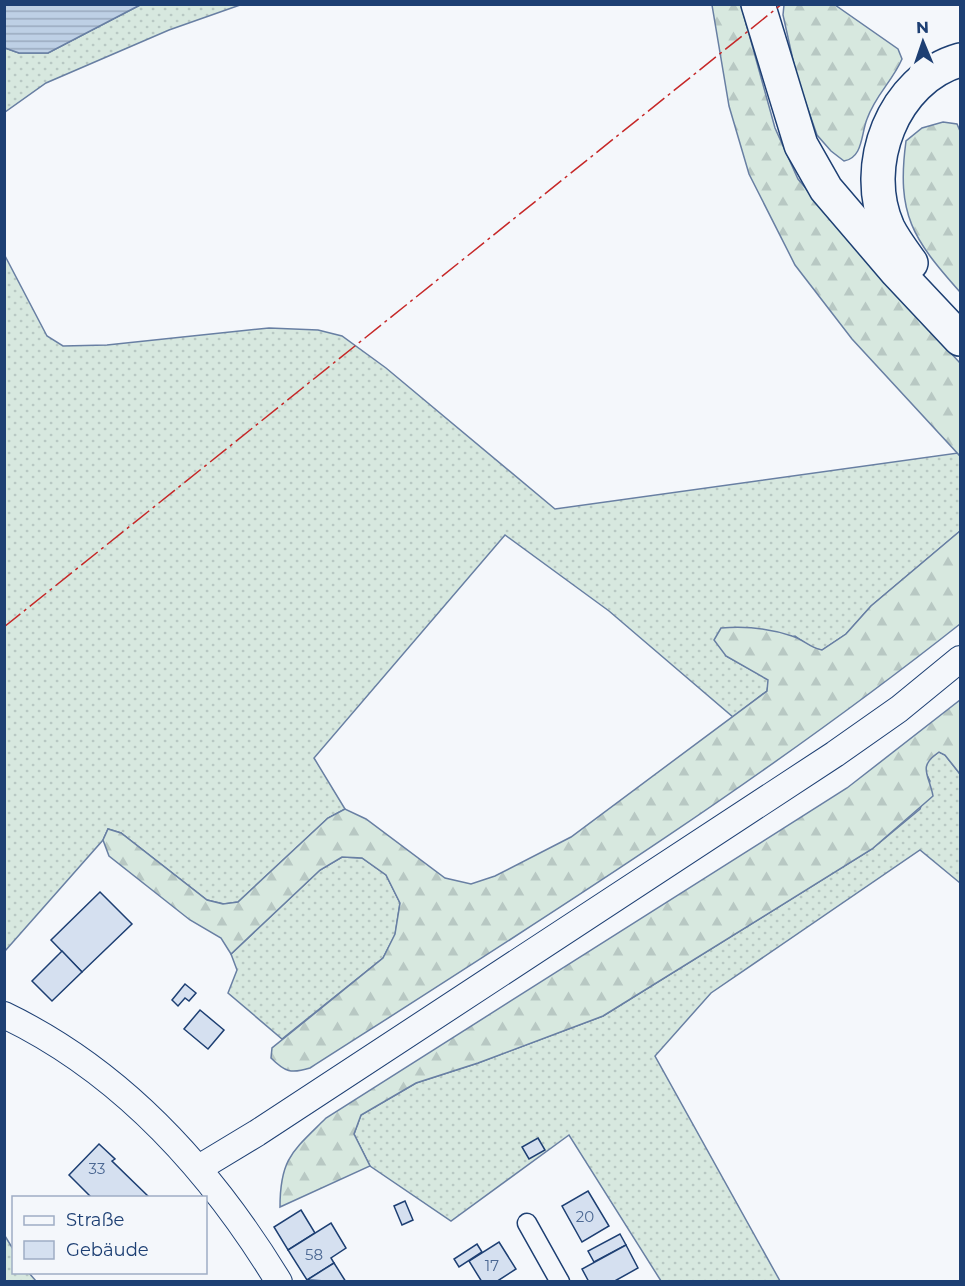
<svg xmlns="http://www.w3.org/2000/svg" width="965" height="1286" viewBox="0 0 965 1286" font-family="Montserrat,sans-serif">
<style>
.grass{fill:url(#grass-dots);stroke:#687fa3;stroke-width:1.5}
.forest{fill:url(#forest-firs);stroke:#687fa3;stroke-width:1.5}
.water{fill:url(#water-rules);stroke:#687fa3;stroke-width:1.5}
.building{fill:#d5e0f0;stroke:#1d3f73;stroke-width:1.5}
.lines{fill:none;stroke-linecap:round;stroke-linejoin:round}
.street-casing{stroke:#1d3f73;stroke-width:21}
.secondary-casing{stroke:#1d3f73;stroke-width:28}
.highway-casing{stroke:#1d3f73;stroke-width:36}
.street{stroke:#f4f7fb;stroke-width:18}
.secondary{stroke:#f4f7fb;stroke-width:26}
.highway{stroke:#f4f7fb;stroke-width:33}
.power{stroke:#c62828;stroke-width:1.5;stroke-dasharray:21 4.5 3 4.5;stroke-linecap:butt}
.labels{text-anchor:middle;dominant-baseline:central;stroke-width:4.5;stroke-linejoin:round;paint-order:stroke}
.number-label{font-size:15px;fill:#4b6792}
</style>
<defs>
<pattern id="grass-dots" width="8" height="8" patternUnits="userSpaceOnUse" patternTransform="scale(1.5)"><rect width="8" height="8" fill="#d7e8df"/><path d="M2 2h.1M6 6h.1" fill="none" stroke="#b8c8c3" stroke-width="1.8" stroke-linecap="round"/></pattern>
<pattern id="forest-firs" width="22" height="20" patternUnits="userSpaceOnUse" patternTransform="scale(1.5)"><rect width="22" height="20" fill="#d7e8df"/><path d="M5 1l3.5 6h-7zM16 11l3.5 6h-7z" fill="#b8c8c3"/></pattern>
<pattern id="water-rules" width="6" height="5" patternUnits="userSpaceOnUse" patternTransform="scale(1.5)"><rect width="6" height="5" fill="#bed0e5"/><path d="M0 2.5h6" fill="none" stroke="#9aaabe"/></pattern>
</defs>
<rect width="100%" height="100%" fill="#f4f7fb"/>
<g class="grass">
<polygon points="140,5 240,5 169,30 46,83 5,112 5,48 19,53 48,53"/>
<polygon points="4,254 47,336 63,346 107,345 269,328 318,330 342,336 386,368 555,509 958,453 960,456 960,531 871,606 846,634 822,650 812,648 795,636 726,656 769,680 767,691 733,717 609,611 505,535 314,758 345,809 328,818 238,902 224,904 207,900 121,833 108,829 103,840 5,951"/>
<polygon points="939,752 945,755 960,774 960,883 920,850 711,993 655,1056 780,1281 661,1281 569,1135 451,1221 370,1166 354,1134 361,1115 416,1083 478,1063 603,1016 872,849 920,809 930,781 924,769 927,761"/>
<polygon points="342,857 362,858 386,875 400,903 395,935 383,958 282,1039 228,993 237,970 231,954 320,870"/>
<polygon points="5,1236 13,1249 14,1272 29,1273 36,1281 5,1281"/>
</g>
<g class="forest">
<polygon points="712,5 741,5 775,128 798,179 874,270 960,363 960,456 852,339 795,265 749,174 729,106"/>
<path d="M 784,5 L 835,5 L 898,49 L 902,59 C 892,82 876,94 867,119 C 861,134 863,158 844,161 L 831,151 L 817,135 L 797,78 L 783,15 Z"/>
<path d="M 943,122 L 957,124 L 960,131 L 960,292 C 913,239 896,215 906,141 L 922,128 Z"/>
<path d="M 960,531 L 960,624 C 754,787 532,926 310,1068 C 291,1074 285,1072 271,1058 L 272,1048 L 383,958 L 395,934 L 400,903 L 386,875 L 362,858 L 342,857 L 320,870 L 231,954 L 221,938 L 190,920 L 109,856 L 103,840 L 108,829 L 121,833 L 207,900 L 223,904 L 238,902 L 328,818 L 345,809 L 366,819 L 445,878 L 471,884 L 495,876 L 571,837 L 767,691 L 768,680 L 726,656 L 714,640 L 721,628 C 746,626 769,628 792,636 C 803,639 810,648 822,650 L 846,634 L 871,606 Z"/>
<path d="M 960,700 L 960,774 L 945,755 L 939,752 C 917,767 929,774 933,796 L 872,849 L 603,1016 L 478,1063 L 416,1083 L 361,1115 L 354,1134 L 370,1166 L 280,1207 C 280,1158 293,1151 326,1118 L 847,788 Z"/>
</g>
<polygon class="water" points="4,5 5,4 140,5 48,53 19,53 5,48"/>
<g class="building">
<polygon points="100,892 132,924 82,972 51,940"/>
<polygon points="62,951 82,972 52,1001 32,981"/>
<polygon points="185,984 196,993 189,1001 185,998 178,1006 172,1000"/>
<polygon points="200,1010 224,1030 208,1049 184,1029"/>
<polygon points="538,1138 545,1150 529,1159 522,1147"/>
<polygon points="99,1144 115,1159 112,1161 150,1198 92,1198 69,1175"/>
<polygon points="588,1191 609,1226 582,1242 562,1206"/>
<polygon points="405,1201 413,1220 402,1225 394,1206"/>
<polygon points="301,1210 315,1233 288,1250 274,1227"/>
<polygon points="331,1223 346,1248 331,1258 334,1263 307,1280 288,1250"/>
<polygon points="620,1234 626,1245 594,1262 588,1251"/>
<polygon points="499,1242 516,1269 496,1282 482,1282 469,1261"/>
<polygon points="477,1244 482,1252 459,1267 454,1259"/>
<polygon points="626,1245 638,1268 613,1282 589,1282 582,1269"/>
<polygon points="334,1263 346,1282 307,1280"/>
</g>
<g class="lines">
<defs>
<polyline id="street" points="527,1223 560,1282"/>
<g id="secondary">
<path d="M 4,1015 C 123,1072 212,1172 279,1282"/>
<polyline points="199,1168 257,1133 835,754 899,709 960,659"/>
</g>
<g id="highway">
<polyline points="758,4 801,145 826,189 897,272 960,339"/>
<path d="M 911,263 C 903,252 894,240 888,228 C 860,166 893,79 960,60"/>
</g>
</defs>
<use href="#street" class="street-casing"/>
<use href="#secondary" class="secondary-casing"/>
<use href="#highway" class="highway-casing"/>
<use href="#street" class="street"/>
<use href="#secondary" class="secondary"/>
<use href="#highway" class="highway"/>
<polyline class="power" points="4,627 782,4"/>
</g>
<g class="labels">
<g class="number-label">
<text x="97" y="1168">33</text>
<text x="585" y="1216">20</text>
<text x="314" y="1254">58</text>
<text x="492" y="1265">17</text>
</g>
</g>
<rect width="965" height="1286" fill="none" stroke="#1d3f73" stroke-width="12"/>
<rect x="12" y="1196" width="195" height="78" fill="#f4f7fb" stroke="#9eadc5" stroke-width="1.5"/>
<rect x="24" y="1216" width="30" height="9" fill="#f4f7fb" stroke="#9eadc5" stroke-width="1.5"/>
<text x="66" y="1226" font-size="18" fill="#1d3f73">Straße</text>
<rect x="24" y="1241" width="30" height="18" fill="#d5e0f0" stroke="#9eadc5" stroke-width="1.5"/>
<text x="66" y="1256" font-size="18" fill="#1d3f73">Gebäude</text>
<g transform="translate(923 42) rotate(358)" stroke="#f4f7fb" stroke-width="4.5" paint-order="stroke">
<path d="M0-4.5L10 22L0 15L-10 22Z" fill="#1d3f73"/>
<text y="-9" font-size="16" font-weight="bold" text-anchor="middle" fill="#1d3f73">N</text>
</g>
</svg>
